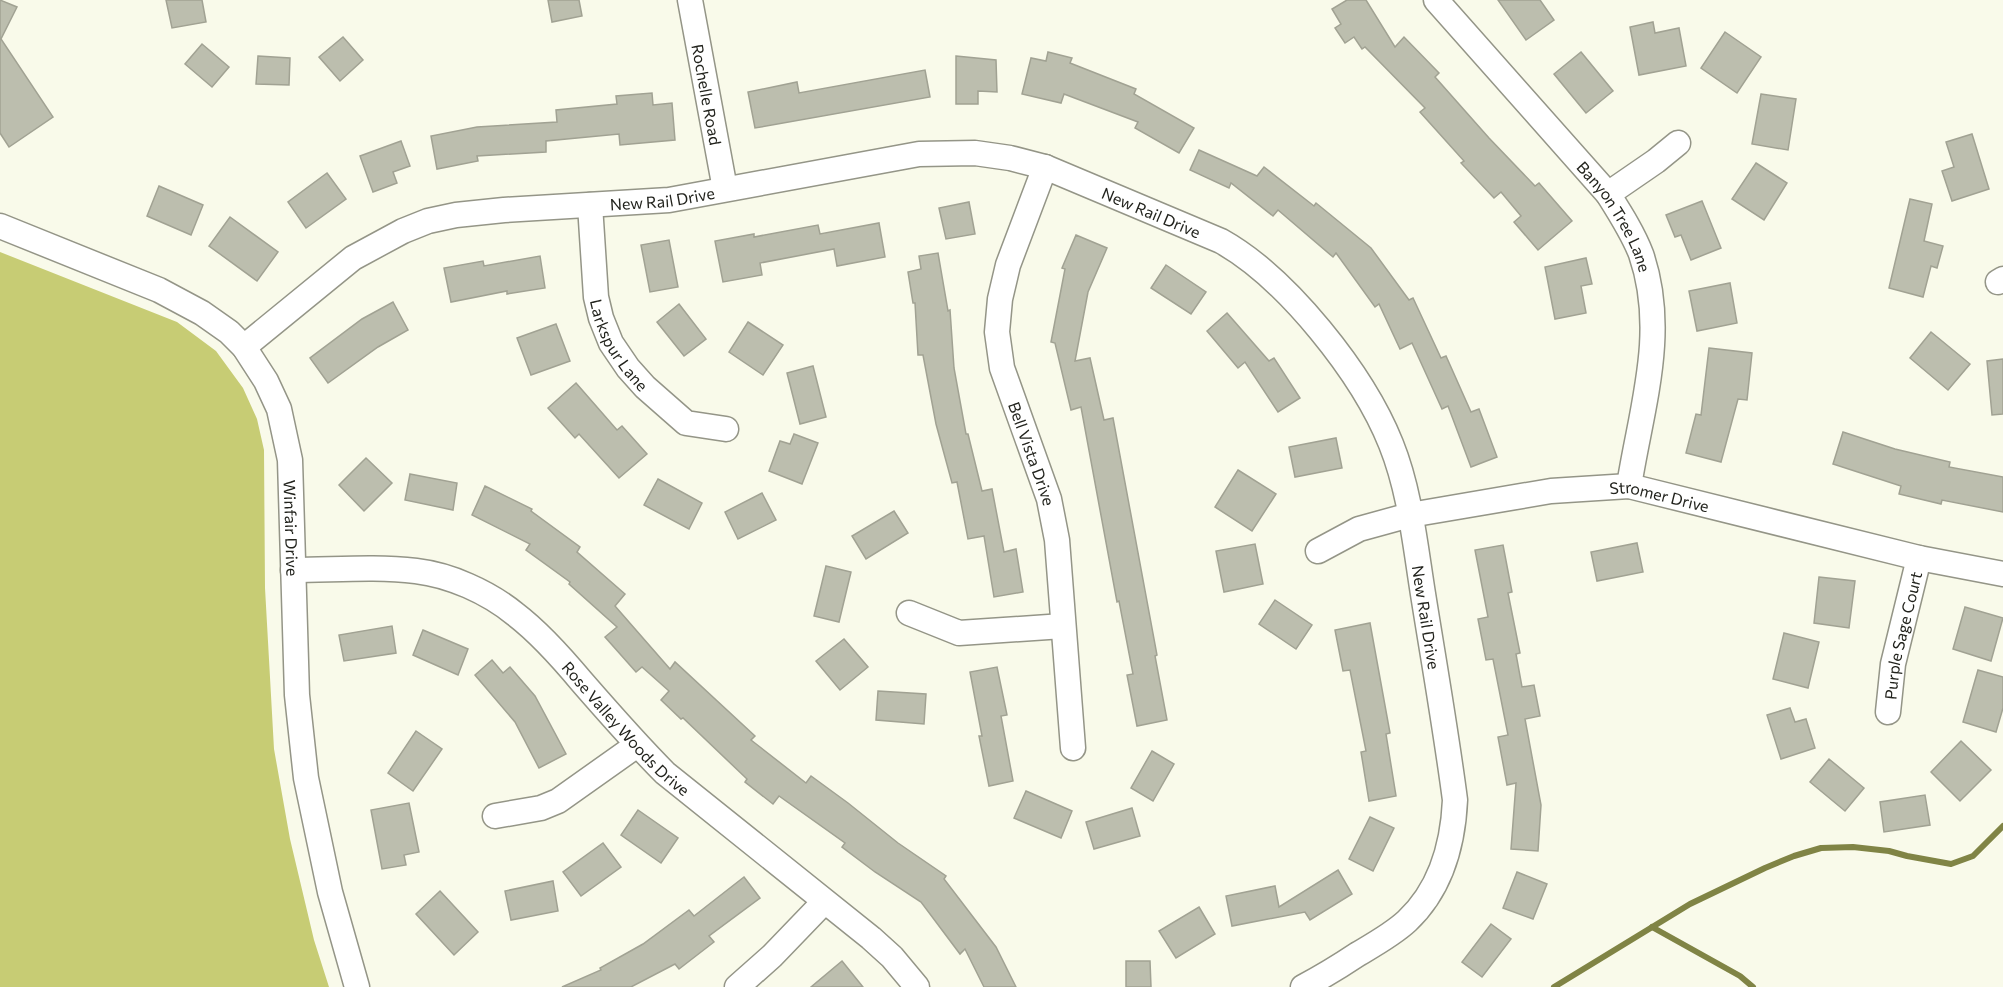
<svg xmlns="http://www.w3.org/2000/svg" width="2003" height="987" viewBox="0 0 2003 987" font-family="Commissioner,sans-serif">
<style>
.forest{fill:#c7cc74}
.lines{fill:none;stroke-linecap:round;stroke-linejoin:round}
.stream{stroke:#808445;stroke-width:6}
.building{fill:#bcbeae;stroke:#a1a293;stroke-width:1.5}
.minor-casing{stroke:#949587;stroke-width:27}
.minor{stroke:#fff;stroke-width:24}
.labels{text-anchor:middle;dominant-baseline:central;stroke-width:6;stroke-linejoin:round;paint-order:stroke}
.street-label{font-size:16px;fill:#22231d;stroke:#fff}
</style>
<rect width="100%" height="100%" fill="#f9faea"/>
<polygon class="forest" points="0,252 177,322 216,351 243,388 257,419 264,450 265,588 274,749 290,839 314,940 329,987 0,987"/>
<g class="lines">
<g class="stream">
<polyline points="1652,927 1740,976 1753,987"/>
<polyline points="1554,987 1690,904 1765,868 1794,856 1821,848 1853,847 1889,851 1907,856 1951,864 1973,856 2003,826"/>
</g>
</g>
<g class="building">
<polygon points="0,0 17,7 1,39 53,117 9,147 0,133"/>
<polygon points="166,0 202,0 206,22 172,28"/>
<polygon points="548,0 579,0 582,16 552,22"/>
<polygon points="1347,0 1366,0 1395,47 1404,37 1439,73 1435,77 1489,138 1535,186 1539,183 1572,221 1538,250 1514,222 1521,216 1501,192 1494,198 1461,163 1464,161 1420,112 1425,108 1365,47 1362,49 1354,37 1345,43 1335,28 1341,24 1332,9"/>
<polygon points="1498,0 1540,0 1554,20 1526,40"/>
<polygon points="1653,22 1655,33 1679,28 1686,66 1639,75 1630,27"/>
<polygon points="1725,32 1761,57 1737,93 1701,68"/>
<polygon points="343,37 363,60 340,81 319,57"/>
<polygon points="202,44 229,67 212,87 185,64"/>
<polygon points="1048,52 1072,58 1070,63 1136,89 1134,94 1194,128 1179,153 1135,128 1138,122 1064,94 1061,103 1022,94 1031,58 1046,61"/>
<polygon points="1581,52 1613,91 1586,113 1554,74"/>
<polygon points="258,56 290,58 289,85 256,84"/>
<polygon points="956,56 996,60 997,92 978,91 978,104 956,104"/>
<polygon points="925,70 930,97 755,128 748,92 797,82 799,93"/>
<polygon points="652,93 653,105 672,103 675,140 620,145 619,134 546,141 546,152 477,156 478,161 437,169 431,136 477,127 557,122 556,110 617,104 616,96"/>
<polygon points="1761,94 1796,99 1788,150 1752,144"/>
<polygon points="1972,134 1989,189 1952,201 1942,171 1954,167 1946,142"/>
<polygon points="401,141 410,166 393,172 397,183 373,192 360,156"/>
<polygon points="1199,150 1257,176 1264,167 1314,206 1316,203 1371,248 1409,300 1413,298 1441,358 1446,356 1471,412 1479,409 1497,457 1471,467 1448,406 1442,409 1412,343 1400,349 1379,304 1375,307 1336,253 1333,257 1278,210 1273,216 1231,183 1229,188 1190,170"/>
<polygon points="1756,163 1787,183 1764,220 1732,199"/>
<polygon points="327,173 346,199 306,228 288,202"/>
<polygon points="159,186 203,205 191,235 147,216"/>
<polygon points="1910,199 1932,204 1924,241 1943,246 1937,268 1931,266 1923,297 1889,288"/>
<polygon points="1702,201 1721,248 1691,260 1681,235 1675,237 1666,215"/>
<polygon points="969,202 975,234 946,239 939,208"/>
<polygon points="230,217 278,252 257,281 209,246"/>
<polygon points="879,223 885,257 837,266 834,249 760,263 762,275 723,282 715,241 754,234 754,237 818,225 820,234"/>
<polygon points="1076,235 1107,248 1088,292 1075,361 1090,358 1104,420 1113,418 1157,655 1155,656 1167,720 1137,726 1127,675 1133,674 1119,601 1117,602 1081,407 1071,410 1055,343 1051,342 1065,269 1062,268"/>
<polygon points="669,240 678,287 650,292 641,245"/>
<polygon points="938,253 948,311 950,310 954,368 966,434 968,434 982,491 992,489 1004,552 1016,549 1023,592 994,597 984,536 968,539 957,482 952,483 936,424 923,355 918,355 915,303 913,303 908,272 921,269 919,256"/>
<polygon points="540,256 545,288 507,294 507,291 451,302 444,268 483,261 484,266"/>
<polygon points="1586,258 1592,284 1581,286 1586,313 1555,319 1545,267"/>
<polygon points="1166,265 1206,292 1191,314 1151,288"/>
<polygon points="1730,283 1737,323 1697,331 1689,291"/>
<polygon points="393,302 408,330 378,347 328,383 310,358 362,319"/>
<polygon points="679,304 706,339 684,356 657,322"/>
<polygon points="1227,313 1269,361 1274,358 1300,398 1278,412 1245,362 1238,368 1207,331"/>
<polygon points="748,322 783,345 763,375 729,352"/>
<polygon points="556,324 570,361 531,375 517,338"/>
<polygon points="1931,332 1970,364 1948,390 1910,358"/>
<polygon points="1709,348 1752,353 1747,400 1738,399 1721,462 1686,453 1696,414 1701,415"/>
<polygon points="2003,359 2003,414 1992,415 1987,361"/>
<polygon points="813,366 826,417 800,424 787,373"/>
<polygon points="576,383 617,430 622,426 647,454 619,478 579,434 575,438 548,408"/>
<polygon points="1843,432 1895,449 1950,462 1949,467 2003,477 2003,512 1942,500 1941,504 1899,494 1901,486 1833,464"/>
<polygon points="794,434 818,443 802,484 769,471 780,441 790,444"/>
<polygon points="1336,438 1342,468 1295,477 1289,447"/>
<polygon points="366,458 392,483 364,511 339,485"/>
<polygon points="1238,470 1276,494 1252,531 1215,507"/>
<polygon points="410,474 457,483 453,510 405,500"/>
<polygon points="658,479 702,503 689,529 644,505"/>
<polygon points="485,486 532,509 531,511 580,547 577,552 625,594 615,606 670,669 675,662 755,736 751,740 806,783 811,776 848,803 898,843 946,876 944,879 996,947 1016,987 984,987 965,949 960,954 921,902 875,872 842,847 845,843 779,796 773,804 745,782 747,779 683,718 681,719 661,700 669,691 642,667 636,672 605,637 617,627 569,584 570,582 526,550 530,544 472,515"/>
<polygon points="762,493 776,520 738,539 725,512"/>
<polygon points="894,511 908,533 866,559 852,536"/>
<polygon points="1637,543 1643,572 1597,581 1591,552"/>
<polygon points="1255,544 1263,584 1224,592 1216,551"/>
<polygon points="1503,545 1512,592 1508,593 1520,653 1516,654 1522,687 1534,685 1540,716 1525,719 1541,805 1538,851 1511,849 1516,783 1507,785 1498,737 1508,735 1493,659 1486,660 1478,619 1488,617 1475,550"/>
<polygon points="826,566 851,572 839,622 814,616"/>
<polygon points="1819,577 1855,581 1849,628 1814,623"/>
<polygon points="1275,600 1312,625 1296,649 1259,624"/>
<polygon points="1965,607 2003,618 1991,661 1953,649"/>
<polygon points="1370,623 1390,733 1386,734 1396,796 1369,801 1361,752 1366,751 1350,670 1343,671 1335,630"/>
<polygon points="392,626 396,653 344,661 339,635"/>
<polygon points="423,630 468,649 458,675 413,655"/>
<polygon points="1784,633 1819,642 1808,688 1773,679"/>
<polygon points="844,639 868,667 840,690 816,661"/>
<polygon points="492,660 503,673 510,667 535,696 566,754 539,768 515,722 475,675"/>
<polygon points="997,667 1007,715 1001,716 1013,781 989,786 979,736 982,736 970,672"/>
<polygon points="1978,670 2003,677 2003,708 1996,732 1963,722"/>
<polygon points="878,691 926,694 924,724 876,720"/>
<polygon points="1790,708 1795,722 1806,719 1815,748 1781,759 1767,715"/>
<polygon points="416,731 442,749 413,791 388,773"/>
<polygon points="1961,741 1991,770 1960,801 1931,772"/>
<polygon points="1152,751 1174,764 1153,801 1131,788"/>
<polygon points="1829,759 1864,788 1845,811 1810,782"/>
<polygon points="1026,791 1072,811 1061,838 1014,818"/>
<polygon points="1925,795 1930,825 1884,832 1880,802"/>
<polygon points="409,803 419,852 404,855 406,865 382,869 371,810"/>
<polygon points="1132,808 1140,836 1094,849 1086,822"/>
<polygon points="638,810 678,838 661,863 621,835"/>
<polygon points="1370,817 1394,828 1373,871 1349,859"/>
<polygon points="603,843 621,867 581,896 563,872"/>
<polygon points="1338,870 1352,894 1310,920 1305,912 1232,926 1226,896 1275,886 1279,907"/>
<polygon points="1517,872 1547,884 1533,919 1503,908"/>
<polygon points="744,877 760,898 709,936 714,942 679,969 675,964 631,987 562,987 601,970 600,968 643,944 689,910 694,916"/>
<polygon points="553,881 558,911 511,920 505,891"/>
<polygon points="440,891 478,932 454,955 416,914"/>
<polygon points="1199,907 1215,934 1176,958 1159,931"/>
<polygon points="1491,924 1511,939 1482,977 1462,962"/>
<polygon points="842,961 863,987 811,987"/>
<polygon points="1126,961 1150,961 1151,987 1126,987"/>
</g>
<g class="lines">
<defs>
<g id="minor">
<path id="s1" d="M 690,0 L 725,189"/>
<path id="s2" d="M 1436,0 L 1608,194 C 1620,213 1633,233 1641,254 C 1668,332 1641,409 1629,486"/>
<path id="s3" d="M 1045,167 L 1008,265 L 1000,299 L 997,332 L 1002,368 L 1049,499 L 1057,540 L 1073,748"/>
<polyline points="1608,194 1656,161 1678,143"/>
<path id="s4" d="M 590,205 L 596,297 L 601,318 L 611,343 L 628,368 L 645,387 L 686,423 L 726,429"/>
<path id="s5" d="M 0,226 L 159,290 L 202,313 L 229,332 L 244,347 L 266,381 L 279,409 L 290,460 L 297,695 L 306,778 L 330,892 L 357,987"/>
<polyline points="1998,282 2003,279"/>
<path id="s6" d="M 244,347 L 353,258 L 403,231 L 428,221 L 456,215 L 504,210 L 669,200 L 919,154 L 975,153 L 1010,158 L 1045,167 L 1221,241 C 1287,278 1363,374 1391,444 C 1410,491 1415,544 1423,594 C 1434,663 1446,731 1455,800 C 1453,845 1441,889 1407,921 C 1393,934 1375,944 1358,954 C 1340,966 1322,977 1303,987"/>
<path id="s7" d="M 1318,551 L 1359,529 L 1410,515 L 1551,491 L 1629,486 L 1919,558 L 2003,574"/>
<path id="s8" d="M 293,570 C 333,570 375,566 416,571 C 450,575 488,592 515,614 C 540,633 562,658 582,682 C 609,713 636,744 665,773 L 871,938 L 892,957 L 917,987"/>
<polyline points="909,613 959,633 1063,626"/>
<path id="s9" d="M 1888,712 L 1893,664 L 1919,558"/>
<polyline points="495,816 541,808 558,801 637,745"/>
<polyline points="737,987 772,956 824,902"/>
</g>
</defs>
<use href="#minor" class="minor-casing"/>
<use href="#minor" class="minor"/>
</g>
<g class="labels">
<g class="street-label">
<text stroke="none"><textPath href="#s1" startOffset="96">Rochelle Road</textPath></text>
<text stroke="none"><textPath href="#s6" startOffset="460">New Rail Drive</textPath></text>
<text stroke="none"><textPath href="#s6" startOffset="964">New Rail Drive</textPath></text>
<text stroke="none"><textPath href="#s2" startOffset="282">Banyon Tree Lane</textPath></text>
<text stroke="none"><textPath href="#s4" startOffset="146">Larkspur Lane</textPath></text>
<text stroke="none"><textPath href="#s3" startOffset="300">Bell Vista Drive</textPath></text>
<text stroke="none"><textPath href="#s7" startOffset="352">Stromer Drive</textPath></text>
<text stroke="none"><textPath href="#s5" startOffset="466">Winfair Drive</textPath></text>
<text stroke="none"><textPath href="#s6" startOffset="1485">New Rail Drive</textPath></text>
<text stroke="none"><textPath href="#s9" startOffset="78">Purple Sage Court</textPath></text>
<text stroke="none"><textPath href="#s8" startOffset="392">Rose Valley Woods Drive</textPath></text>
</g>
</g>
</svg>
